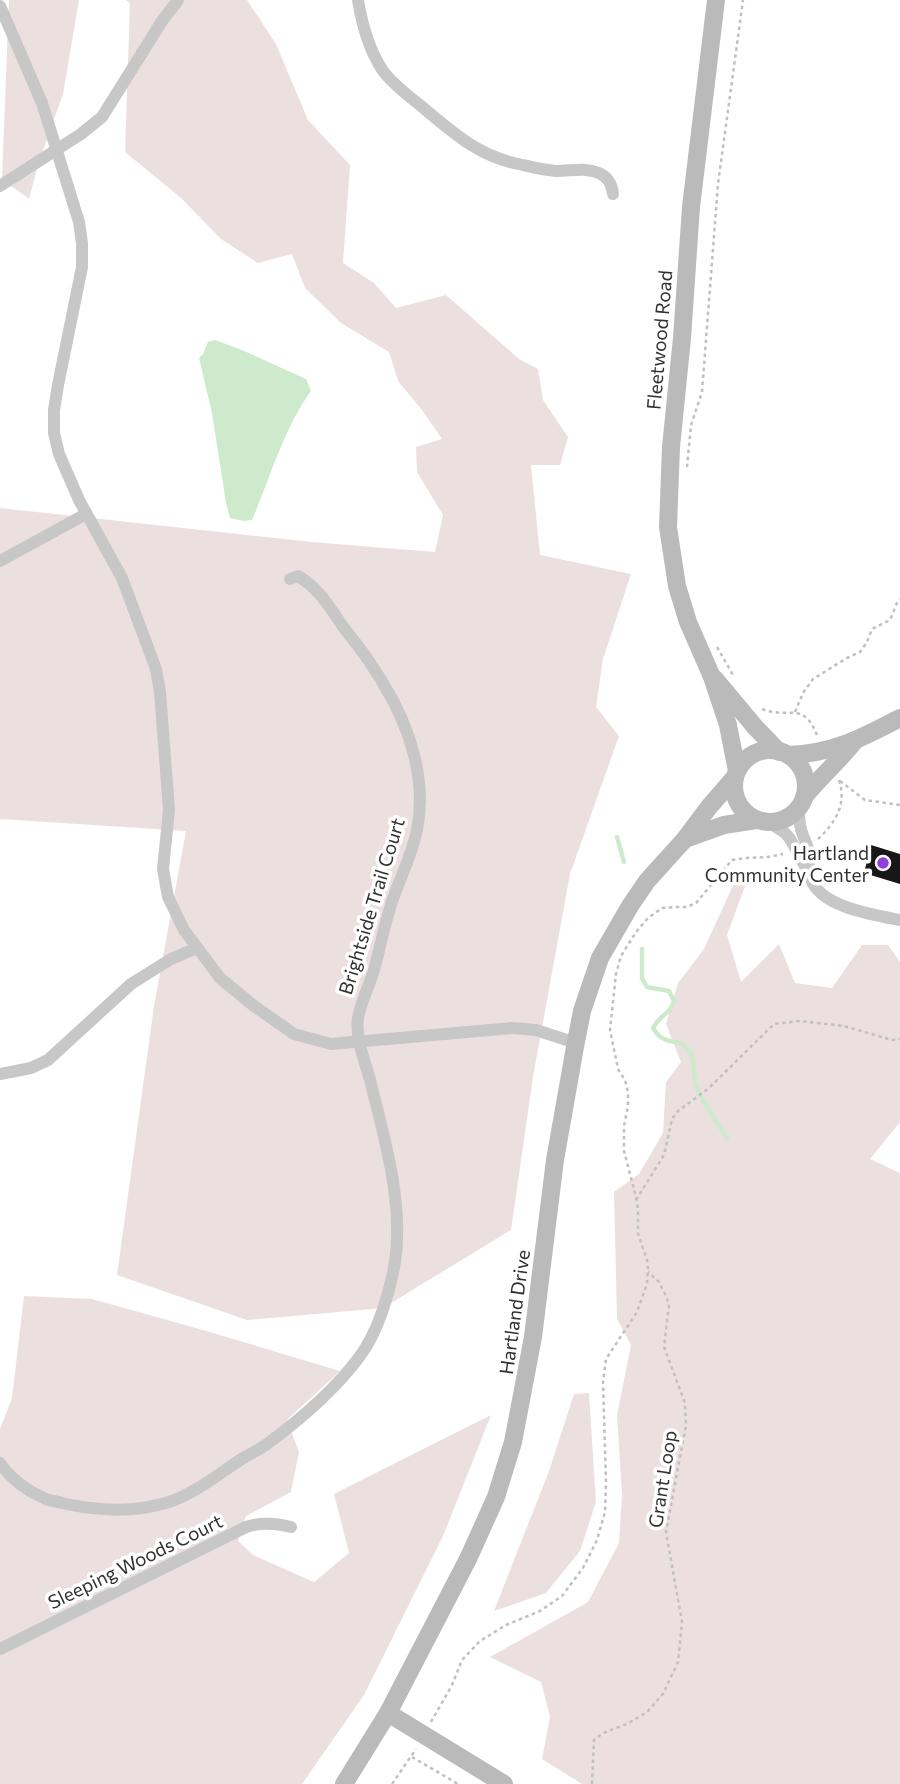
<svg xmlns="http://www.w3.org/2000/svg" width="900" height="1784" viewBox="0 0 900 1784" font-family="Commissioner,sans-serif">
<style>
.green{fill:#ebe0df}
.water{fill:#cdeacc}
.lines{fill:none;stroke-linecap:round;stroke-linejoin:round}
.stream{stroke:#cdeacc;stroke-width:4.5}
.building{fill:#171717}
.path{stroke:#c0c0c0;stroke-width:2.5;stroke-dasharray:3.5 3.5;stroke-linecap:butt}
.street{stroke:#c7c7c7;stroke-width:12}
.secondary{stroke:#bababa;stroke-width:18}
.poi-dot{fill:#9140d8;stroke:#fff;stroke-width:2.5}
.labels{text-anchor:middle;dominant-baseline:central;stroke-width:7;stroke-linejoin:round;paint-order:stroke}
.street-label{font-size:19px;fill:#303030;stroke:#fff}
.poi-label{font-size:19px;fill:#303030;stroke:#fff;text-anchor:end}
</style>
<rect width="100%" height="100%" fill="#fff"/>
<g class="green">
<polygon points="9,0 79,0 63,94 38,165 29,199 2,179"/>
<polygon points="126,0 247,0 276,44 308,120 350,165 343,263 374,283 396,308 446,295 519,359 538,369 543,400 568,437 560,465 531,465 540,555 631,574 603,659 596,707 619,736 570,874 533,1077 511,1230 383,1308 247,1320 117,1275 154,1006 186,831 0,819 0,508 312,542 435,552 443,515 417,472 416,447 442,439 422,410 398,381 389,352 341,323 305,288 292,254 258,263 221,239 181,198 125,152 130,3"/>
<polygon points="748,878 727,935 741,982 779,944 795,983 832,988 862,945 888,945 900,962 900,1122 870,1159 900,1173 900,1784 582,1784 542,1759 550,1717 541,1682 490,1657 588,1602 619,1543 622,1495 617,1415 631,1345 617,1319 614,1192 639,1174 663,1133 666,1082 681,1062 666,1024 678,983 704,949 736,879"/>
<polygon points="24,1296 92,1299 203,1330 340,1371 287,1420 299,1452 291,1492 246,1516 238,1541 253,1555 314,1582 349,1553 334,1494 491,1415 443,1536 364,1695 302,1784 0,1784 0,1429 12,1398"/>
<polygon points="589,1393 596,1502 580,1551 546,1593 494,1611 549,1471 574,1394"/>
</g>
<path class="water" d="M 215,340 L 242,350 L 306,379 L 311,391 C 283,430 271,476 252,520 L 244,521 L 230,518 L 226,503 L 212,413 L 199,358 L 203,354 L 208,342 Z"/>
<g class="lines">
<g class="stream">
<polyline points="617,837 624,862"/>
<path d="M 642,949 L 642,978 L 647,987 L 669,991 L 674,1001 C 670,1015 660,1014 653,1028 C 666,1050 681,1034 691,1054 C 696,1065 692,1075 696,1086 C 703,1104 717,1121 727,1138"/>
</g>
</g>
<polygon class="building" points="871,845 900,854 900,884 864,873"/>
<g class="lines">
<g class="path">
<polyline points="687,467 691,425 702,392 718,184 743,0"/>
<polyline points="717,647 733,675"/>
<path d="M 762,709 C 790,720 804,699 818,738"/>
<polyline points="795,712 803,693 813,679 847,658 860,652 867,642 872,629 890,620 897,603 900,599"/>
<polyline points="840,781 865,800 900,805"/>
<path d="M 818,839 C 836,822 847,804 839,780"/>
<polyline points="636,1200 664,1155 672,1119 678,1111 709,1088 774,1024 800,1021 844,1026 892,1040 900,1039"/>
<polyline points="431,1722 452,1685 462,1660 480,1641 506,1625 540,1611 562,1596 583,1568 597,1540 605,1512 606,1482 603,1382 606,1359 637,1312 647,1284 648,1268 647,1260 638,1234 638,1210 636,1197 624,1151 624,1126 628,1106 628,1092 625,1080 618,1069 610,1030 616,974 621,956 636,932 648,918 662,908 675,907 687,907 696,903 732,860 746,858 768,857 783,854"/>
<polyline points="412,1757 458,1784"/>
<polyline points="392,1784 416,1749"/>
<polyline points="592,1784 594,1740 603,1733 627,1724 647,1712 663,1694 678,1662 682,1622 666,1532 686,1425 685,1403 664,1347 669,1305 666,1296 659,1282 648,1272"/>
</g>
<g class="street">
<path d="M 358,0 C 362,25 369,50 383,71 C 395,87 412,98 427,111 C 455,134 477,154 514,163 C 528,166 542,170 556,171 C 572,171 584,167 599,173 C 608,177 612,184 613,194"/>
<polyline points="0,6 42,103 79,222 82,243 82,267 58,385 54,410 54,433 59,454 79,500 122,578 156,669 160,692 169,810 163,869 168,897 184,930 220,978 254,1006 294,1034 331,1044 512,1028 536,1030 576,1043"/>
<polyline points="0,186 81,134 102,117 162,21 178,0"/>
<polyline points="0,561 86,514"/>
<path d="M 799,807 C 799,815 799,822 801,829 C 803,838 809,846 809,855 C 810,863 807,869 810,877 C 819,907 873,915 900,920"/>
<path d="M 768,822 C 774,826 782,830 787,835 C 796,846 799,859 808,870"/>
<polyline points="0,1074 31,1068 48,1060 131,984 171,959 197,948"/>
<path d="M 0,1463 C 10,1478 27,1491 44,1498 C 49,1501 56,1501 62,1503 C 97,1511 134,1513 169,1502 C 195,1493 218,1475 240,1460 C 249,1454 259,1450 267,1444 C 301,1419 335,1390 360,1356 C 378,1332 390,1292 395,1262 C 404,1204 384,1136 370,1080 C 365,1061 355,1038 358,1018 C 361,1002 369,986 374,970 C 381,945 385,920 394,896 C 402,874 412,854 417,830 C 427,781 410,727 384,685 C 381,679 377,674 374,669 C 365,654 354,641 344,628 C 329,607 321,590 298,576 L 290,579"/>
<path d="M 0,1649 L 246,1527 C 261,1522 275,1523 291,1527"/>
</g>
<g class="secondary">
<polyline points="716,0 691,207 682,338 671,447 668,527 677,586 688,622 712,677 728,725 737,771"/>
<polyline points="715,679 755,727 779,752"/>
<circle cx="770" cy="786" r="36"/>
<path d="M 788,755 C 832,754 862,738 900,718"/>
<path d="M 804,797 C 820,777 839,761 854,742"/>
<polyline points="685,839 724,825 756,820"/>
<polyline points="388,1713 504,1784"/>
<polyline points="344,1784 388,1713 468,1559 496,1497 513,1442 533,1337 555,1160 575,1047 582,1011 600,958 630,906 647,881 685,839 709,807 735,777"/>
</g>
</g>
<circle class="poi-dot" cx="883" cy="863" r="7"/>
<g class="labels">
<g class="street-label">
<text transform="translate(659 340) rotate(-85)">Fleetwood Road</text>
<text transform="translate(371 906) rotate(-73)">Brightside Trail Court</text>
<text transform="translate(514 1312) rotate(-82)">Hartland Drive</text>
<text transform="translate(662 1479) rotate(-81)">Grant Loop</text>
<text transform="translate(135 1561) rotate(-26)">Sleeping Woods Court</text>
</g>
<g class="poi-label">
<text x="869" y="852">Hartland<tspan x="869" dy="22">Community Center</tspan></text>
</g>
</g>
</svg>
